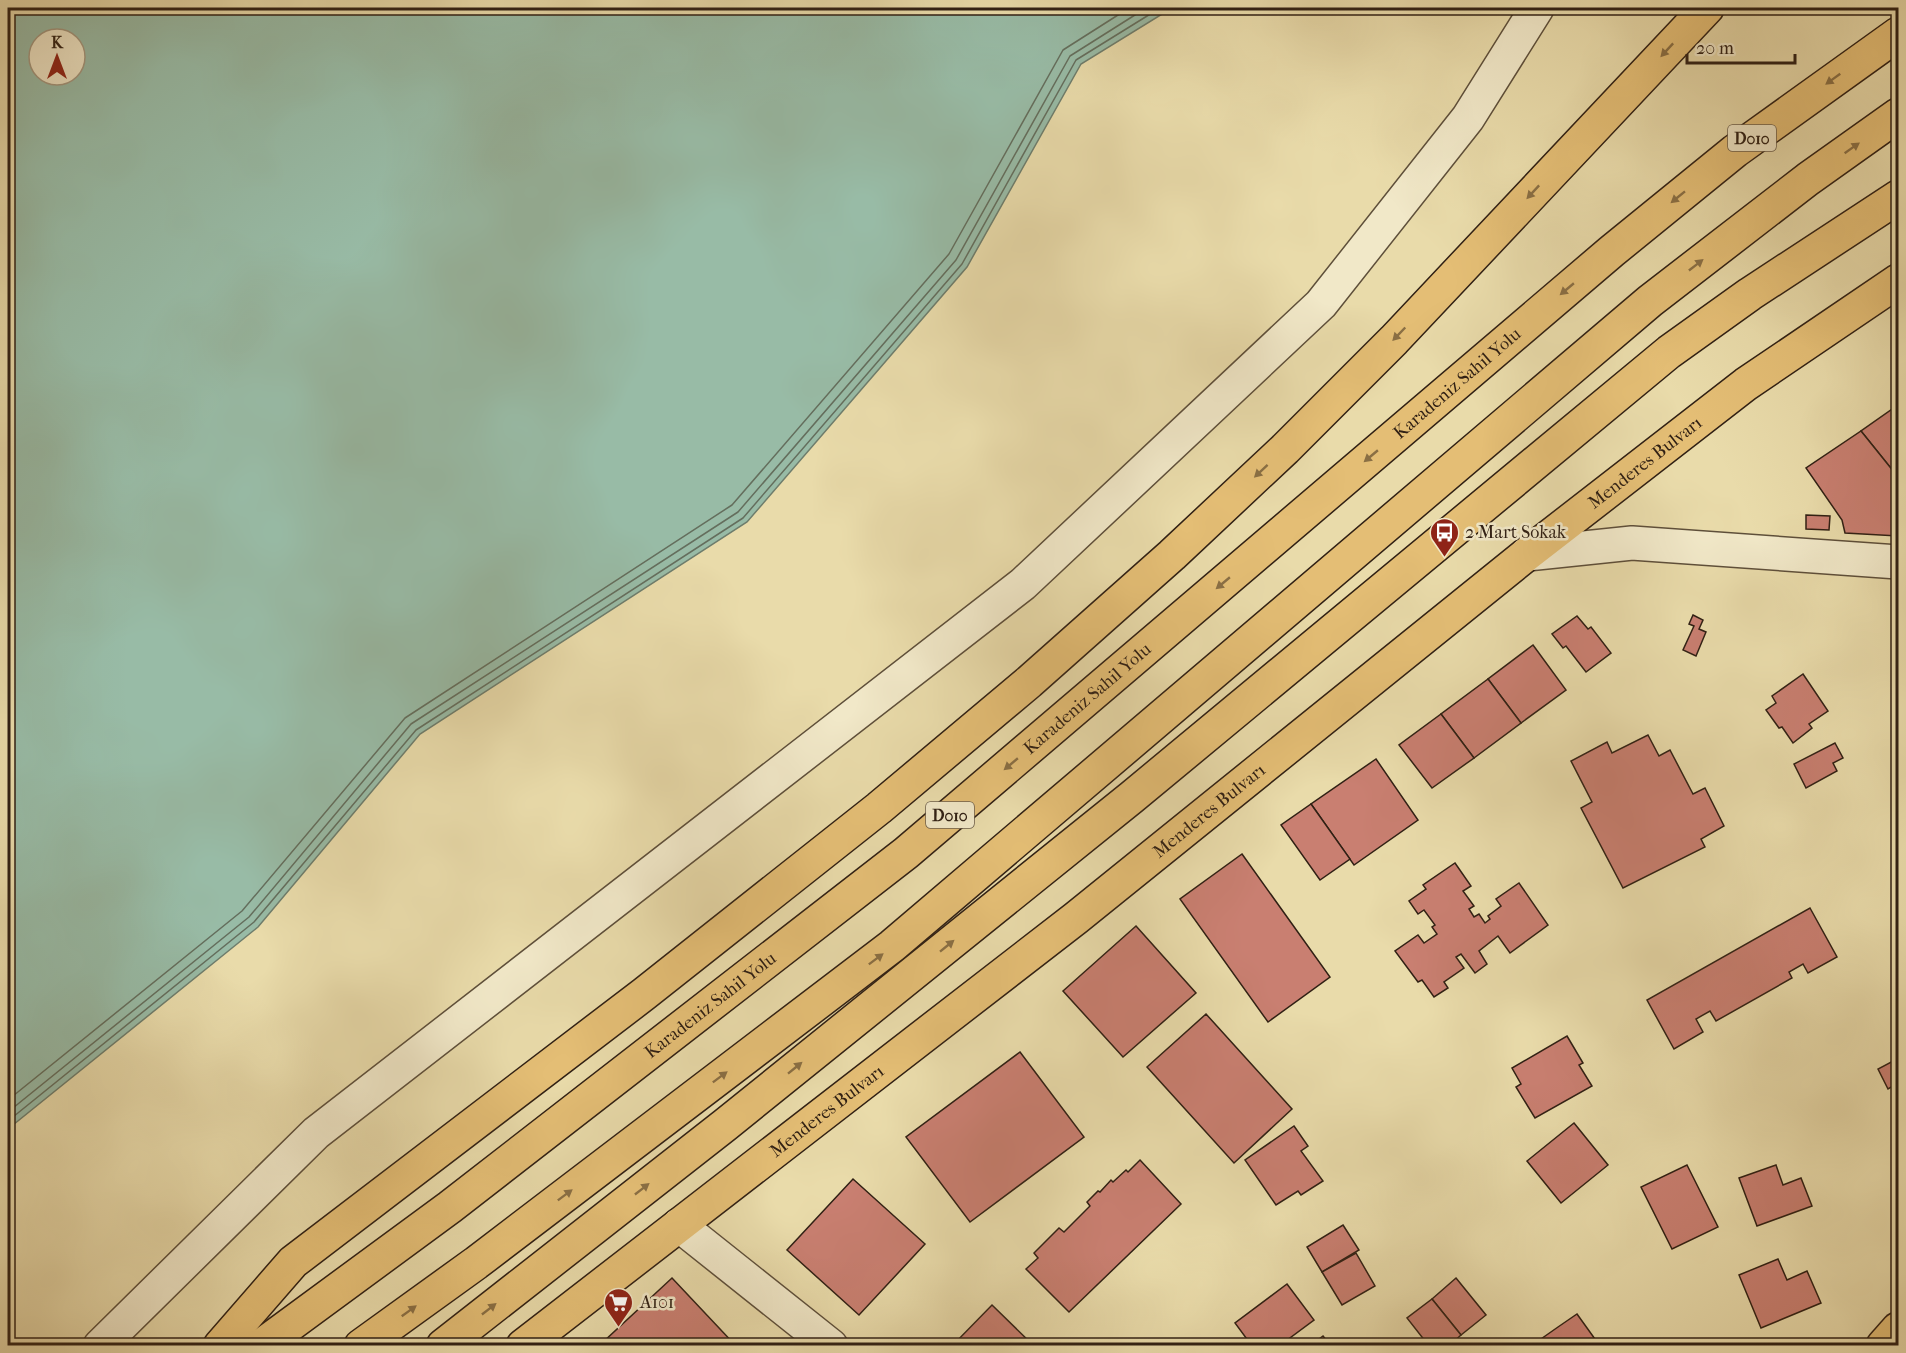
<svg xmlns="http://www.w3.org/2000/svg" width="1906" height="1353" viewBox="0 0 1906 1353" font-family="'IM FELL French Canon',serif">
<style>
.water{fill:#98bba6;stroke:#6e7d6c;stroke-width:1.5;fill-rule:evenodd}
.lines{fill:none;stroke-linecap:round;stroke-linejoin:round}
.shore{stroke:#646e5d;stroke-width:1.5}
.building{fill:#c97f71;stroke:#302014;stroke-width:1.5}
.minor-casing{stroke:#5e4f3a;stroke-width:36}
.major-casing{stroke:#302014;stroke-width:36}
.highway-casing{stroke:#302014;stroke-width:36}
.minor{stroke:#f1e8c8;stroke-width:33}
.major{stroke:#e4be75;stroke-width:33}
.highway{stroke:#e4be75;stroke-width:33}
.oneway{fill:#8a6f44}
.labels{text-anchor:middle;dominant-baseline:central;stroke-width:5;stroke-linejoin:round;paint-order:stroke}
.shield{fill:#f1e8c8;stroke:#6a5c4a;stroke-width:1.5}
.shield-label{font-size:16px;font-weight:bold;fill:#302014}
.street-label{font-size:18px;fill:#302014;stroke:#f1e8c8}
.poi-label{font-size:18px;fill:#302014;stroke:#f1e8c8;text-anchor:start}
</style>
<rect width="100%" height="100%" fill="#e9dbaa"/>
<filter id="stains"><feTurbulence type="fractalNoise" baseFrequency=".00333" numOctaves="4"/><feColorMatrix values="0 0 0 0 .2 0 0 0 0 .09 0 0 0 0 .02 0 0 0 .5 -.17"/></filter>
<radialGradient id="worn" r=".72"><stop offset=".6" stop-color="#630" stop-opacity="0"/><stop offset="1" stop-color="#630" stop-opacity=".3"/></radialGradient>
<path class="water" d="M 8,8 L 1172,8 L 1081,64 L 967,267 L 747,522 L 420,734 L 258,927 L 8,1129 ZM 39,39 L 75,39 L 75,75 L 39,75 Z"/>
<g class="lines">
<g class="shore">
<polyline points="8,1100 242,911 405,718 732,505 949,254 1063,50 1129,8"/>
<polyline points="8,1112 249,917 411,724 738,512 956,260 1070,56 1146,8"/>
<polyline points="8,1121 254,922 416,730 743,518 962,264 1076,60 1160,8"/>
</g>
</g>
<g class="building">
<polygon points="1898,405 1898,477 1861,431"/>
<polygon points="1861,431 1898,477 1898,536 1845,533 1842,520 1806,468"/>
<polygon points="1806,515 1830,516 1829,530 1806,529"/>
<polygon points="1693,615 1703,620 1699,629 1706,632 1696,656 1683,650 1694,626 1689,624"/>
<polygon points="1577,616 1588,629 1591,627 1611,653 1586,672 1566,646 1563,648 1552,634"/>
<polygon points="1533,645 1566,690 1521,723 1488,679"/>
<polygon points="1803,674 1828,711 1809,724 1812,728 1793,743 1782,727 1779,728 1766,710 1776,703 1772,696"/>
<polygon points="1488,679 1521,723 1474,758 1441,714"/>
<polygon points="1441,714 1474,758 1432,788 1399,745"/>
<polygon points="1648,735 1659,756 1670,750 1693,794 1705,788 1724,826 1701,839 1705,847 1623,888 1581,808 1592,802 1571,761 1607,742 1612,753"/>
<polygon points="1835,743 1843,758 1833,763 1837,771 1806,788 1794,764"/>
<polygon points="1376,759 1418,820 1354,865 1311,804"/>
<polygon points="1311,804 1350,859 1320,880 1281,825"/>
<polygon points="1242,854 1330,977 1268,1022 1180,899"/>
<polygon points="1455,863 1471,886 1463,891 1474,906 1469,909 1474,917 1479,914 1485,923 1490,919 1488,916 1501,906 1496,899 1519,883 1548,925 1510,953 1498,936 1479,951 1487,964 1475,973 1461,954 1456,957 1464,968 1444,982 1448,988 1434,997 1422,980 1418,982 1395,951 1418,935 1424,943 1437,934 1432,927 1435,925 1424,910 1418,914 1409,901 1426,889 1423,885"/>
<polygon points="1810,908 1837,957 1808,973 1803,964 1789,972 1792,978 1716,1021 1710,1011 1696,1019 1703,1032 1674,1049 1647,1000"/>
<polygon points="1136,926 1196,993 1123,1057 1063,991"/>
<polygon points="1206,1014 1292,1109 1234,1163 1147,1067"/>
<polygon points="1567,1036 1583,1063 1579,1065 1592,1086 1535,1118 1516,1087 1521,1084 1512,1068"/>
<polygon points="1020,1052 1084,1137 970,1222 906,1137"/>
<polygon points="1895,1060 1898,1067 1898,1083 1888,1089 1878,1069"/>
<polygon points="1574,1123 1608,1165 1561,1203 1527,1161"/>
<polygon points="1294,1126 1308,1146 1301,1151 1323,1181 1301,1195 1298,1191 1276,1205 1245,1160"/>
<polygon points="1140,1160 1181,1204 1069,1312 1026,1269 1038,1258 1034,1253 1059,1228 1064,1232 1090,1206 1087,1202 1098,1191 1100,1192 1111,1180 1113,1182 1126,1170 1128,1172"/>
<polygon points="1687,1165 1718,1227 1672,1249 1641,1187"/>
<polygon points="1776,1165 1783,1185 1801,1178 1812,1206 1757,1226 1739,1178"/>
<polygon points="853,1179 925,1244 859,1315 787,1250"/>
<polygon points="1343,1225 1359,1250 1322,1272 1307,1247"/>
<polygon points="1356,1253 1375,1286 1342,1305 1322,1272"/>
<polygon points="1778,1259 1787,1280 1807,1271 1821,1303 1761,1328 1739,1275"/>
<polygon points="672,1278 736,1346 602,1346 601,1344"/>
<polygon points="1456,1278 1486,1315 1461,1335 1432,1299"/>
<polygon points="1287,1284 1314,1320 1279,1346 1252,1346 1235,1323"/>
<polygon points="1432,1299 1461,1335 1449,1346 1429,1346 1407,1318"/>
<polygon points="992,1305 1034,1346 952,1346"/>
<polygon points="1577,1314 1600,1346 1531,1346 1558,1327"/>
<polygon points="1323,1336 1331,1346 1310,1346"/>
</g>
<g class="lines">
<defs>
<g id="minor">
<polyline points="1527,554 1632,543 1898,562"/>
<polyline points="679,1225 831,1346"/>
<polyline points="100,1346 316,1133 1023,584 1321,304 1468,118 1537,8"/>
</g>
<g id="major">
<polyline points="220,1346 293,1262 644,994 879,808 1029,682 1172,555 1285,449 1394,340 1707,8"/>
<polyline points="443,1346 725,1125 1132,797 1669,352 1750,294 1898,197"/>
<path id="s1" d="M 523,1346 L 1076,918 L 1527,554 L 1746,384 L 1898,281"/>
<polyline points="1883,1346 1898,1329"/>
</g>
<g id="highway">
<path id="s2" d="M 261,1346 L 450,1207 L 906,853 L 1612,251 L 1735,151 L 1898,34"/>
<polyline points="361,1346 476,1263 892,946 1650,301 1808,179 1898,115"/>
</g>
</defs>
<use href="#minor" class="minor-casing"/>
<use href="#major" class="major-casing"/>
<use href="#highway" class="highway-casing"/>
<use href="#minor" class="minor"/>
<use href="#major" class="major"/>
<use href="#highway" class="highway"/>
</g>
<defs><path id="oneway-solid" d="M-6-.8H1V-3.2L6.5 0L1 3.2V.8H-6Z" transform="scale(1.5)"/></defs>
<g class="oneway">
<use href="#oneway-solid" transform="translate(1667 50) rotate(133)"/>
<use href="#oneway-solid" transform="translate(1833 79) rotate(144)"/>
<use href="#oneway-solid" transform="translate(1852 148) rotate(-35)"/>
<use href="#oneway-solid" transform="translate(1533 192) rotate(133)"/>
<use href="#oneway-solid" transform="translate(1678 197) rotate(141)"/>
<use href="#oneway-solid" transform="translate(1696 265) rotate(-38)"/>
<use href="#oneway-solid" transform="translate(1567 289) rotate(140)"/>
<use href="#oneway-solid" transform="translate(1399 334) rotate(134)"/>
<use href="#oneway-solid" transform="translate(1371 456) rotate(140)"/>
<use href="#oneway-solid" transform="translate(1261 471) rotate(137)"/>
<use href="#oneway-solid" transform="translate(1223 583) rotate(140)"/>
<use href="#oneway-solid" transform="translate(1011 764) rotate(140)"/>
<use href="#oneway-solid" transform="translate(947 946) rotate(-39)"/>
<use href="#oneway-solid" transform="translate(876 959) rotate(-37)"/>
<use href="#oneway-solid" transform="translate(795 1068) rotate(-39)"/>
<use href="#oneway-solid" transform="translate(720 1077) rotate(-37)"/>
<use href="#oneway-solid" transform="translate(642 1189) rotate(-38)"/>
<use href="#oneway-solid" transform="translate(565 1195) rotate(-37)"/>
<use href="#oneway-solid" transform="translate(489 1309) rotate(-38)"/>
<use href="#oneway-solid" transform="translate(409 1311) rotate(-36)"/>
</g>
<defs>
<symbol id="bus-pin" viewBox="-11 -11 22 30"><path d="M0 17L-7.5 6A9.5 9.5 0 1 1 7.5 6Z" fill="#8f2418" stroke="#f1e8c8"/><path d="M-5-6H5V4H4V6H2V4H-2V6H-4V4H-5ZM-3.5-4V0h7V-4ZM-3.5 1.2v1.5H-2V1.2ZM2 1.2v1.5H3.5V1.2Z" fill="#fff"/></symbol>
<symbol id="supermarket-pin" viewBox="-11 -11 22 30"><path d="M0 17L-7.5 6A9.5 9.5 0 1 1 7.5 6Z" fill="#8f2418" stroke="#f1e8c8"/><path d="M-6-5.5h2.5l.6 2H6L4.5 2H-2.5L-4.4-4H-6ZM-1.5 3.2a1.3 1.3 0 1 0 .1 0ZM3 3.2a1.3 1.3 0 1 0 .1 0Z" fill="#fff"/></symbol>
</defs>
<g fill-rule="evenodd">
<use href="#bus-pin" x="1428" y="516" width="33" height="45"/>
<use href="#supermarket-pin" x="602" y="1286" width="33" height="45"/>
</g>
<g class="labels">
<g class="shield">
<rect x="1728" y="125" width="48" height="26" rx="4.5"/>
<rect x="926" y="802" width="48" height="26" rx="4.5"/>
</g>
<g class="shield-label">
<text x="1752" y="138">D010</text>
<text x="950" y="815">D010</text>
</g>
<g class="street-label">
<text stroke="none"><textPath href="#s2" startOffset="1536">Karadeniz Sahil Yolu</textPath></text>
<text stroke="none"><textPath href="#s1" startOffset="1428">Menderes Bulvarı</textPath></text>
<text stroke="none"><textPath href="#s2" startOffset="1050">Karadeniz Sahil Yolu</textPath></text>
<text stroke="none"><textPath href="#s1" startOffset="870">Menderes Bulvarı</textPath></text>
<text stroke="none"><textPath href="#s2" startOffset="564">Karadeniz Sahil Yolu</textPath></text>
<text stroke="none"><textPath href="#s1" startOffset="384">Menderes Bulvarı</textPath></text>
</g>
<g class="poi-label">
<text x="1465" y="532">2 Mart Sokak</text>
<text x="640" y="1302">A101</text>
</g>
</g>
<rect width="1906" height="1353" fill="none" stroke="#e9dbaa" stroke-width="30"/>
<rect x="9" y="9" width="1888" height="1335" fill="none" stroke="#302014" stroke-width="3"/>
<rect x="15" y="15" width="1876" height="1323" fill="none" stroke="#302014" stroke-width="1.5"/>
<g transform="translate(57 57)"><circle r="28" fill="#f1e8c8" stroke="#a49880" stroke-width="1.5"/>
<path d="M0-4.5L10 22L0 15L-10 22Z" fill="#8f2418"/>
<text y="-9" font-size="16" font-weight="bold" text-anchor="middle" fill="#302014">K</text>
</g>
<path d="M1687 54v9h108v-9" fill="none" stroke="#302014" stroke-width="3"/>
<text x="1696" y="54" font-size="18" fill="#302014" stroke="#f1e8c8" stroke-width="4.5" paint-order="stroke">20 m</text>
<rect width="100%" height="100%" filter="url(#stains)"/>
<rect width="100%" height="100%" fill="url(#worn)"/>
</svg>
